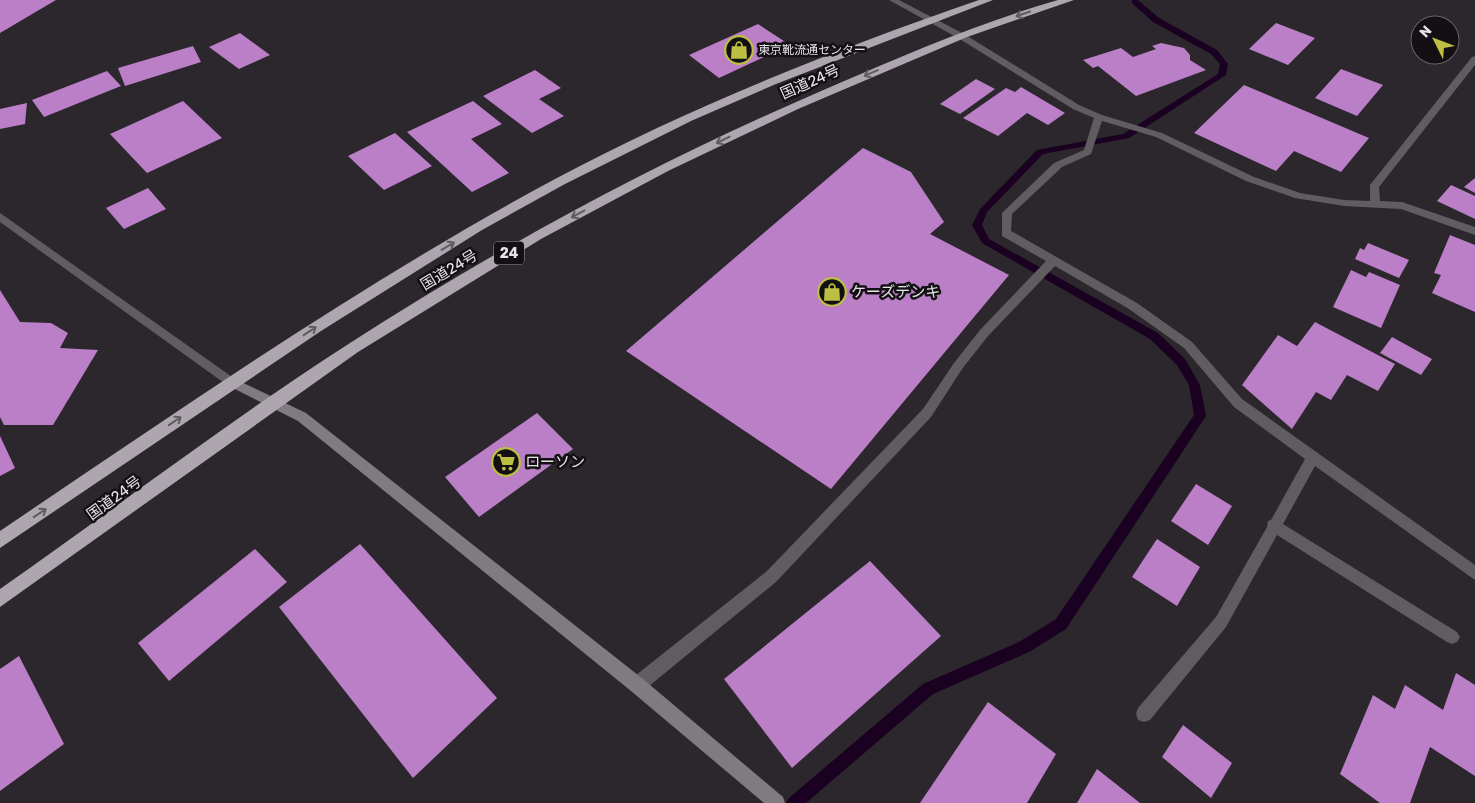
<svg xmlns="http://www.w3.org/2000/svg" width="1475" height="803" viewBox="0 0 1475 803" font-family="Rubik,'Noto Sans JP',sans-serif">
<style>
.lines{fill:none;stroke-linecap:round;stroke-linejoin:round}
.stream{fill:#1b0121;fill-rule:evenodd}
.building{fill:#ba7fc7}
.street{fill:#605d61;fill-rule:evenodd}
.secondary{fill:#807b81;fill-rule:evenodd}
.highway{fill:#ada6af;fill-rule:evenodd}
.oneway{stroke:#605b61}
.labels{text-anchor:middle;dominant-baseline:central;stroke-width:5;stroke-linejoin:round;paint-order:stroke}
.far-poi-label{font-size:12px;fill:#e6e2e7;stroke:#131013;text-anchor:start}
.shield{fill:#131013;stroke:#a7a3a7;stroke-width:1}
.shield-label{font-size:14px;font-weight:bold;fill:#e6e2e7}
.street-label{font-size:15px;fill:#e6e2e7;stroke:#131013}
.poi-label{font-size:15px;fill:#e6e2e7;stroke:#131013;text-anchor:start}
</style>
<rect width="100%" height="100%" fill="#2c262d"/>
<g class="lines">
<polygon class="stream" points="1132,0 1138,0 1159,18 1217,50 1228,64 1226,75 1129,138 1043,154 987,212 982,225 989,239 1158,333 1185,359 1200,385 1206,416 1066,629 1029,652 933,694 806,803 786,803 789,798 923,684 1019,642 1056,619 1194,415 1189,385 1177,365 1150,339 982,243 972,225 980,209 1037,150 1123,134 1218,74 1220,64 1211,54 1153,22 1132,3"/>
</g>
<g class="building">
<polygon points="0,0 56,0 0,33"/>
<polygon points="1276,23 1315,38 1288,65 1249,49"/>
<polygon points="758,24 790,45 719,78 689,55"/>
<polygon points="240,33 270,55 239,69 209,47"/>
<polygon points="1161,43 1184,48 1190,55 1190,60 1206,70 1136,96 1098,66 1093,68 1083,60 1121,48 1133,57 1156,49 1152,46"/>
<polygon points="193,46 201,62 125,86 118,68"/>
<polygon points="1341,69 1383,85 1357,116 1315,98"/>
<polygon points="535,70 561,88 539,99 564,116 532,133 483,96"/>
<polygon points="107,71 121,86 44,117 32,100"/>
<polygon points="976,79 995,89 960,114 940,104"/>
<polygon points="1244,85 1369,138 1341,172 1294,151 1276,171 1194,133"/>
<polygon points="1021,87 1065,113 1048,125 1027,113 998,136 963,118 1006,88 1015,92"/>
<polygon points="183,101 222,138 147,173 110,134"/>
<polygon points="473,101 502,124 471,139 509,173 472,192 407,132"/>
<polygon points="27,103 25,124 0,129 0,109"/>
<polygon points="395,133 432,166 384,190 348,156"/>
<polygon points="863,148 911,172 944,222 930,234 1009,275 831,489 626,351"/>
<polygon points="1475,178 1475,193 1464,187"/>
<polygon points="1451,185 1475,196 1475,219 1437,201"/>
<polygon points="148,188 166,209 124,229 106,208"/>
<polygon points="1450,235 1475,245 1475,312 1432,293 1441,275 1434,273"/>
<polygon points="1368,243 1409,260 1399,278 1355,259 1360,248 1364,250"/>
<polygon points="1351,270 1366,277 1369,272 1400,285 1381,328 1333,307"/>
<polygon points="0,290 20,322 51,323 68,333 60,348 98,350 53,425 4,425 0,417"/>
<polygon points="1315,322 1395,364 1378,391 1347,375 1331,400 1316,392 1292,429 1242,385 1278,335 1297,346"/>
<polygon points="1392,337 1432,359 1421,375 1380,353"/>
<polygon points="537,413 573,449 479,517 445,477"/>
<polygon points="0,436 15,468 0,476"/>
<polygon points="1196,484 1232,506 1208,545 1171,521"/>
<polygon points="1157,539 1200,567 1177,606 1132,577"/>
<polygon points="360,544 497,698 413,778 279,607"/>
<polygon points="255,549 287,582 169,681 138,643"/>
<polygon points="870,561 941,636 792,768 724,679"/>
<polygon points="19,656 64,744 0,791 0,669"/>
<polygon points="1456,673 1475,685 1475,776 1430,747 1410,803 1380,803 1340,774 1373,695 1395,709 1405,685 1443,710"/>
<polygon points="988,702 1056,754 1027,803 920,803"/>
<polygon points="1183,725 1232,763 1211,798 1162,757"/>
<polygon points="1097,769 1140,803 1077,803"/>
</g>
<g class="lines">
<g class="street">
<polygon points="889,0 899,0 964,34 1079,105 1102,115 1162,133 1254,177 1300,193 1344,200 1370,201 1370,185 1472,57 1475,56 1475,65 1379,187 1380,201 1402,202 1475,227 1475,235 1401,209 1344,206 1295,198 1246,181 1156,137 1102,121 1091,154 1062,167 1012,214 1011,231 1137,303 1192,342 1242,399 1475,565 1475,580 1315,466 1283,524 1457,632 1460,637 1457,642 1452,644 1447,642 1277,535 1226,627 1150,720 1144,722 1138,720 1136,714 1138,708 1216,617 1267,527 1268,521 1271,520 1305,459 1234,407 1184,348 1129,309 1055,266 988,336 962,369 931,417 776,582 643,691 637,693 631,691 629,685 631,679 766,572 923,409 954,363 980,330 1046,261 1002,236 1002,213 1054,163 1084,150 1094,118 1073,109 958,38"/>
<polygon points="0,213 235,379 237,382 235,385 227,385 0,222"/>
</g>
<polygon class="secondary" points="231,377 306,413 643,679 783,797 785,803 764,803 631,691 298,421 227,385 225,382 227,379"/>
<g class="highway">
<path d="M 979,0 L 993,0 L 776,84 L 691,121 L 565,184 L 482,230 L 321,331 L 0,548 L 0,531 C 182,408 362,283 555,179 C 690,107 834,50 979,0 Z"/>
<path d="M 1058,0 L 1074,0 L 967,37 L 798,109 L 668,171 L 541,239 L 358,352 L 0,607 L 0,589 C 117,507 230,420 350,343 C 505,243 666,157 835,85 C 909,53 982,22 1058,0 Z"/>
</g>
</g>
<defs><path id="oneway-shaft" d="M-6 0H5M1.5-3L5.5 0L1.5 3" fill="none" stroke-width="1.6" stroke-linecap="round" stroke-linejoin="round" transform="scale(1.25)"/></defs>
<g class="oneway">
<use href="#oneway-shaft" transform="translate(1023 14) rotate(161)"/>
<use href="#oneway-shaft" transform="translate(871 73) rotate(157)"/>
<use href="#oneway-shaft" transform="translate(723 140) rotate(154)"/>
<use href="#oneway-shaft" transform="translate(578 214) rotate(152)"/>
<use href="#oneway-shaft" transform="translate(448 246) rotate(-31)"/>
<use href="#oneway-shaft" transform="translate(310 331) rotate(-33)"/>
<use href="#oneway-shaft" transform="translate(175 421) rotate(-34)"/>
<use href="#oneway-shaft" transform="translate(40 513) rotate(-34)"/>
</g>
<defs>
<symbol id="shop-ring" viewBox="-11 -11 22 22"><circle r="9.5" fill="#131013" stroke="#bdbf43" stroke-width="1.5"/><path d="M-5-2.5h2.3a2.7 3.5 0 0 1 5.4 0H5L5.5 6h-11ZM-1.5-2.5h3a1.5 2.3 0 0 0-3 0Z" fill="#bdbf43"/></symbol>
<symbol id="supermarket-ring" viewBox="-11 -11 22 22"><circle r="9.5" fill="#131013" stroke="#bdbf43" stroke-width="1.5"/><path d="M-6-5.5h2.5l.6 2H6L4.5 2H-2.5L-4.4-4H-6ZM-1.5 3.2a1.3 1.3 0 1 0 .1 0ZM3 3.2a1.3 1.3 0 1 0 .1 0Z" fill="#bdbf43"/></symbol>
</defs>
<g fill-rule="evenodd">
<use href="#shop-ring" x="723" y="34" width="32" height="32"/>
<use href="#shop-ring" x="816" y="276" width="32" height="32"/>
<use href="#supermarket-ring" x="490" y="446" width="32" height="32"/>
</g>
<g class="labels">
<g class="far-poi-label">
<text x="758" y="50">東京靴流通センター</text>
</g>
<rect class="shield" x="494" y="241.5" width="30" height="23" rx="4"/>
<g class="shield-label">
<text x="509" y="253">24</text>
</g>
<g class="street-label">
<text transform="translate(810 82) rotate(-24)">国道24号</text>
<text transform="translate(449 270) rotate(-31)">国道24号</text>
<text transform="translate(114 498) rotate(-36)">国道24号</text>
</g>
<g class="poi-label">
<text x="851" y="292">ケーズデンキ</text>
<text x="525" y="462">ローソン</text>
</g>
</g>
<g transform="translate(1435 40) rotate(312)"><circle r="24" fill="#131013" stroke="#676468"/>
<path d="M0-4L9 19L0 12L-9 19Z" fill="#bdbf43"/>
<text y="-8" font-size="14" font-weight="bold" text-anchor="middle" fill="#e6e2e7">N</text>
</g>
</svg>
